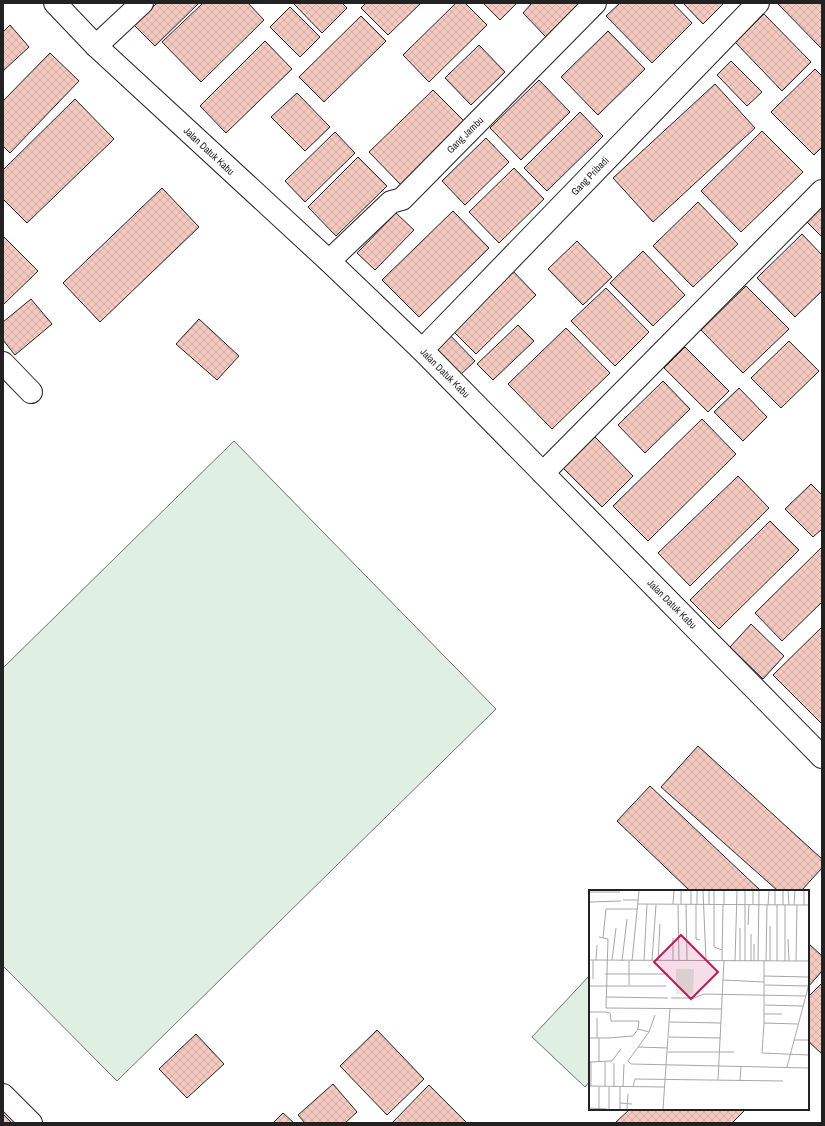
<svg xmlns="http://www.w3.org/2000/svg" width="825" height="1126" viewBox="0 0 825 1126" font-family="'Archivo Narrow',sans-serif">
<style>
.pitch{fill:#e0efe3;stroke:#6f6f6f}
.building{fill:url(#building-cross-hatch);stroke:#222}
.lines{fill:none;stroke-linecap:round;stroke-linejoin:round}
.street-casing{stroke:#222;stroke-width:24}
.secondary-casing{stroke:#222;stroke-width:24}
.street{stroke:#fff;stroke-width:22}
.secondary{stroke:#fff;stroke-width:22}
.labels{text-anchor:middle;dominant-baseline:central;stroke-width:3;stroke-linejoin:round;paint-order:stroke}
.street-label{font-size:10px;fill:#222;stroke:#fff}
.inset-road{fill:none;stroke:#a7a7a7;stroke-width:1}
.view{fill:#c2185b;fill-opacity:0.15;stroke:#c2185b;stroke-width:2}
.inset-edge{fill:none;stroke:#222;stroke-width:2}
</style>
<defs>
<pattern id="building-cross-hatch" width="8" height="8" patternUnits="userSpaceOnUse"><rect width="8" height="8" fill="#f3c9c0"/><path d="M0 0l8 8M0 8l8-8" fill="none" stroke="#d0aca5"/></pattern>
</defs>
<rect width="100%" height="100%" fill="#fff"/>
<g class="pitch">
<polygon points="234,441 496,709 117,1081 3,966 3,668"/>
<polygon points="590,975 590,1081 585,1087 532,1037"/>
</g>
<g class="building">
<polygon points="157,3 199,3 155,46 134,25"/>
<polygon points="203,3 248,3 264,20 201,82 162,42"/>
<polygon points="293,3 342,3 347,8 322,33"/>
<polygon points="366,3 421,3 388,35 361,8"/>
<polygon points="456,3 465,3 487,25 429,82 403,55"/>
<polygon points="483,3 517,3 500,20"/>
<polygon points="532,3 581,3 546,37 523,13"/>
<polygon points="620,3 673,3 692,23 652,63 606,16"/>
<polygon points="683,3 724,3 703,24"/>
<polygon points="777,3 822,3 822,49"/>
<polygon points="290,7 320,37 300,57 270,27"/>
<polygon points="764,14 811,62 782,91 735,42"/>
<polygon points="361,16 386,41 324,102 299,77"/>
<polygon points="10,25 29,47 3,71 3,32"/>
<polygon points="608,31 645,69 598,115 561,77"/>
<polygon points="265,41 292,69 226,133 200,106"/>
<polygon points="479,45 505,72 471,105 445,78"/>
<polygon points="50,53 79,81 10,153 3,146 3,101"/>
<polygon points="731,61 762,92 747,106 717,75"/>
<polygon points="815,69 822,76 822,147 814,155 771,112"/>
<polygon points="539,80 570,112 521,160 490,128"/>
<polygon points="715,84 755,128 653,222 613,178"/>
<polygon points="433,90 465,122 401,185 369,152"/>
<polygon points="297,93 330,127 305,151 271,117"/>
<polygon points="75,99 114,139 27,223 3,199 3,170"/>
<polygon points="580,112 603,136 547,191 524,168"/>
<polygon points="762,131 803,172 741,232 701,191"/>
<polygon points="335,132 355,153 305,202 285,181"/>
<polygon points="486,138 509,162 465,205 442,181"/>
<polygon points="358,157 387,186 336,236 308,207"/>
<polygon points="514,168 544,199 499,243 469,212"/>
<polygon points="162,188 199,227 100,322 63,283"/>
<polygon points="698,202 738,244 693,287 653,246"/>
<polygon points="822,202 822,237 804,219"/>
<polygon points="453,211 489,248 419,317 382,280"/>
<polygon points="396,213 414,230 375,270 357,253"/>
<polygon points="802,234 822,255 822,291 795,317 757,278"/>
<polygon points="3,236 38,271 3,305"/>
<polygon points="577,241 612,277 583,305 548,269"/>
<polygon points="643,251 685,295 653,326 610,283"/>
<polygon points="510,268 536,295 476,354 450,328"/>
<polygon points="746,286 789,329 743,373 701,330"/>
<polygon points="606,288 649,332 615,366 571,321"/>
<polygon points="31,299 52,324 15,355 3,340 3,322"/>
<polygon points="199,319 239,356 217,380 176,344"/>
<polygon points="518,325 534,341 493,380 477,364"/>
<polygon points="566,328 610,373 552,429 508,384"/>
<polygon points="447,332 475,361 458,377 430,347"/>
<polygon points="789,341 819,371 781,408 751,378"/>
<polygon points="685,347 729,391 708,412 664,368"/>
<polygon points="663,381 690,409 645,453 618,425"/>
<polygon points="739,388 767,417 743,441 714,412"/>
<polygon points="702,419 736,454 648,541 613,506"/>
<polygon points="595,437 633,476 602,507 563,468"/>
<polygon points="738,476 769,508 690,586 658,553"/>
<polygon points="811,484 822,495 822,529 813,537 785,509"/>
<polygon points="770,521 799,550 719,629 690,600"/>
<polygon points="822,547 822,602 782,641 755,613"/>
<polygon points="751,624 784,656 763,679 730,647"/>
<polygon points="822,627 822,724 773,675"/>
<polygon points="698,746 822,859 822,868 801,891 778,891 661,787"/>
<polygon points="650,786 761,891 690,891 617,821"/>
<polygon points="808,943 822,956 822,971 808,987"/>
<polygon points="822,983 822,1054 808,1041 808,997"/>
<polygon points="377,1030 424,1079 387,1115 340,1066"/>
<polygon points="196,1034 224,1064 187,1098 159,1069"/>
<polygon points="333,1084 357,1112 345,1123 305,1123 298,1115"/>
<polygon points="429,1085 467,1123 392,1123"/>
<polygon points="630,1109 746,1109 732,1123 615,1123"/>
<polygon points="283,1113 294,1123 273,1123"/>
<polygon points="3,1114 12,1123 3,1123"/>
</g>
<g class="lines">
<defs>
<g id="street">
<polyline points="96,46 142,3"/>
<polyline points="329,261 391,202 402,199 595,3"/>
<polyline points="422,350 758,3"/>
<polyline points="3,363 31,392"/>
<polyline points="543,473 822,191"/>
<polyline points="3,1095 31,1123"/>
</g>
<polyline id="secondary" points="55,3 96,46 329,261 422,350 822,757"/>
</defs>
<use href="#street" class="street-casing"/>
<use href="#secondary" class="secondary-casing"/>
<use href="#street" class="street"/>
<use href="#secondary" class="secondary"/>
</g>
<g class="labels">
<g class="street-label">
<text transform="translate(465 135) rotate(-45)">Gang Jambu</text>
<text transform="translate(209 151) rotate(43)">Jalan Datuk Kabu</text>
<text transform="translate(590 176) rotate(-46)">Gang Pribadi</text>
<text transform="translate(445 373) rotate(45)">Jalan Datuk Kabu</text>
<text transform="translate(672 604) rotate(45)">Jalan Datuk Kabu</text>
</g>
</g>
<g transform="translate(589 890)">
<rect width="220" height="220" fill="#fff"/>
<path d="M 87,79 L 105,79 L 104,104 L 87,104 Z" fill="#e0efe3"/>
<path class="inset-road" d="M 92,1 L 92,14M 114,1 L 117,70M 125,1 L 125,57 L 133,60M 186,1 L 186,15M 194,1 L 194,15M 199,1 L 200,15M 215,1 L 215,15M 0,2 L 31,2M 34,10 L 49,10M 0,12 L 32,11M 49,14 L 220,15M 84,14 L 85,1M 97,14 L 98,70M 102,14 L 102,1M 107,14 L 107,49 L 111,50M 108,14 L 108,1M 120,14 L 120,1M 89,15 L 90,70M 135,15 L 135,1M 164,15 L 164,1M 179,15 L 180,1M 188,15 L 188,71M 205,15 L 206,1M 159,35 L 160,15M 10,47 L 19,49 L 17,118M 14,48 L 17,19 L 49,19M 199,49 L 200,71M 165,54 L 165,71M 0,70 L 220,71M 4,70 L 4,89M 7,70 L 8,55M 23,70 L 27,38M 63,70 L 67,15M 84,70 L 84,48M 133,70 L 134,15M 33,71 L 38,29M 40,71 L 40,95M 43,71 L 50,1M 55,71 L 58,14M 69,71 L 71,34M 146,71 L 148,1M 151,71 L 151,38M 156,71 L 156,1M 162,71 L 162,44M 169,71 L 170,1M 175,71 L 175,133 L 209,134M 177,71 L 178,15M 181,71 L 181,36M 196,71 L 196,15M 207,71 L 208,15M 16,84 L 79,84M 175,86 L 220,87M 134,90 L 175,92M 176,95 L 219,96M 0,96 L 77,96M 17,107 L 79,108M 82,108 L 105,108 L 115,104 L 217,106M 176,115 L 214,116M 17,118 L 133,119M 0,122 L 17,122M 17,122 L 21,123 L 22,131 L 50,131 L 49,139 L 60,142 L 39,171 L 42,174 L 220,178M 175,124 L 193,124M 81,132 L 132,133M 175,133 L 173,163 L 220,165M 60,142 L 66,125M 80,147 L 132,148M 0,148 L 19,148M 8,148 L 8,128M 19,148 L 44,146 L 49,139M 205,150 L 220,150M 49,157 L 79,158M 79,162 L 145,162M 0,172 L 23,171 L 32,159M 2,172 L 2,196M 10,172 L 10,148M 198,177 L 220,94M 129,190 L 135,70M 151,191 L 152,177M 0,196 L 75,197M 16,196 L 16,172M 10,197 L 10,219M 25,197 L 25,173M 34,197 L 35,174M 44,197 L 46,189 L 194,191M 31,213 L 43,214M 0,218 L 0,196M 0,218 L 18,219M 20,219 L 20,197M 31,219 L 31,197M 38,219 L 39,204M 74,219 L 81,118"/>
<path class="view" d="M 92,45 L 129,82 L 102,109 L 65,72 Z"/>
<rect width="220" height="220" class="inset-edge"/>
</g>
<rect width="825" height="1126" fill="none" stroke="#222222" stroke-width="8"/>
</svg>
